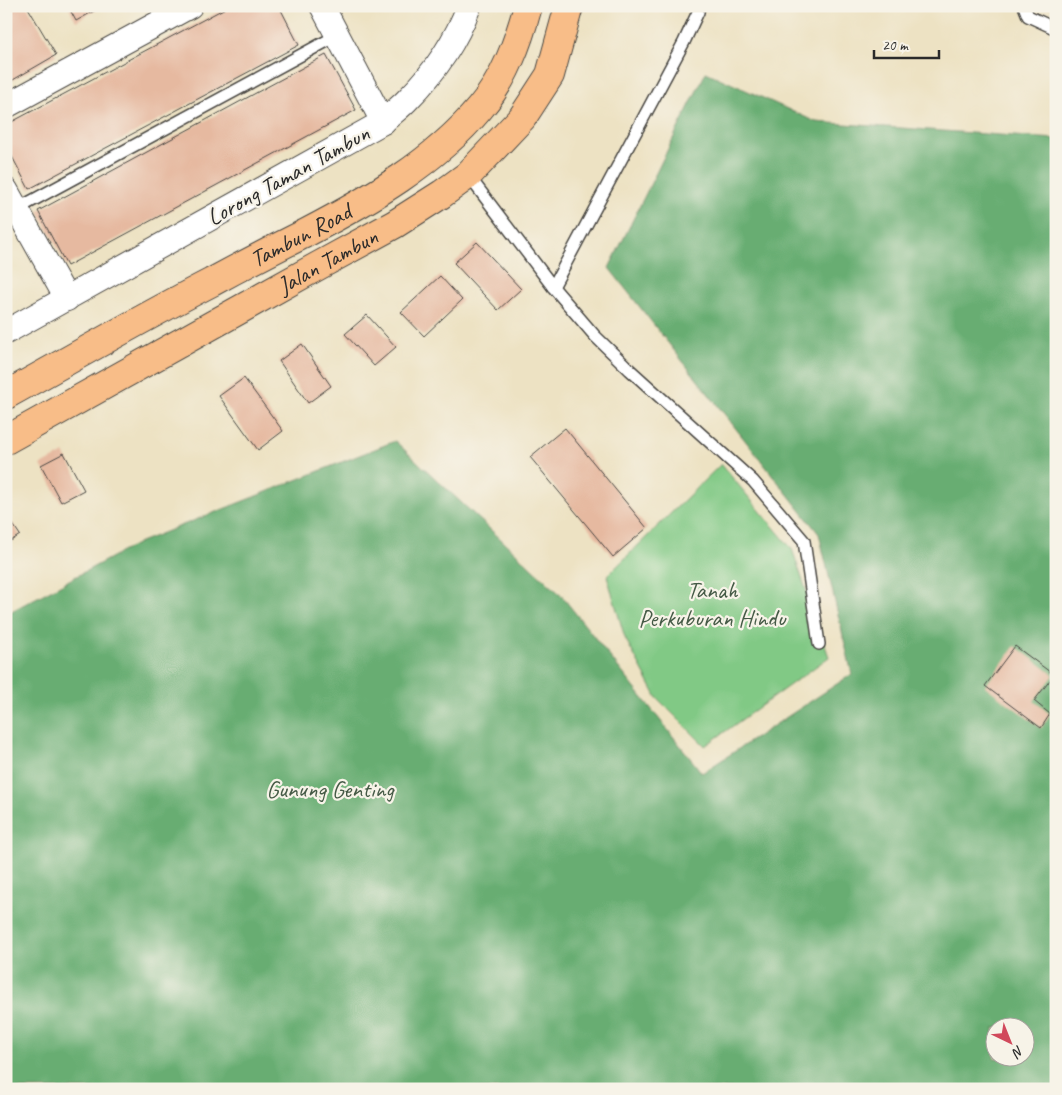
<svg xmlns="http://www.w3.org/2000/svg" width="1062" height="1095" viewBox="0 0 1062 1095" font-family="Caveat,sans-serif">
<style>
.green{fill:#81c985;stroke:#567a58}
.forest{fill:#68ad72;stroke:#4a6c4e;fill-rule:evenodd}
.building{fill:#e6b9a0}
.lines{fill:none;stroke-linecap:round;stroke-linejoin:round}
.service-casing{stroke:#484642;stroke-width:14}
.minor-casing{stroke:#484642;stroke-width:26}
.primary-casing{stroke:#484642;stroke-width:30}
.service{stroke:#fff;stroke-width:11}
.minor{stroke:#fff;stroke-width:24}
.primary{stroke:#f8bd88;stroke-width:28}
.labels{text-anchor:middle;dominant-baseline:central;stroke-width:4.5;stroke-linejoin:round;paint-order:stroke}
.street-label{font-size:24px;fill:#2b2b2b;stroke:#f7f3e8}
.park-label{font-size:24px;fill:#455a46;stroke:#f7f3e8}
</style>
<rect width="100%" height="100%" fill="#f7f3e8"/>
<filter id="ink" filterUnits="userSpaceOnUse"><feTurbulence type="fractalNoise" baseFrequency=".02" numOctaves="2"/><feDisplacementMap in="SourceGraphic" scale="10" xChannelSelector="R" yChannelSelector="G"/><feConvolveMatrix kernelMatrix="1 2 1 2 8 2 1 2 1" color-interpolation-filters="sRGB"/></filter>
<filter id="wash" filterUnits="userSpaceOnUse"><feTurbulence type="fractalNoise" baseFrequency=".0096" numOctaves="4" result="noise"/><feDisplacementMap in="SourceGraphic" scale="20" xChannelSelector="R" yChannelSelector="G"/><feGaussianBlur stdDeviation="1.12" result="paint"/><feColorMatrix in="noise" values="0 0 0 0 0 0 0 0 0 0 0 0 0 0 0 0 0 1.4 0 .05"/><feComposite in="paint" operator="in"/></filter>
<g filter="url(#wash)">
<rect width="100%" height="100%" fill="#ede2c3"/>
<polygon class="green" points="721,464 792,549 829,657 705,746 657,698 625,638 607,576"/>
<path class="forest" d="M 706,72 L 816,122 L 1056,139 L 1056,1089 L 6,1089 L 6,614 L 140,542 L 395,441 L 561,595 L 702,773 L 852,674 L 819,534 L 609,268 ZM 994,1028 L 1024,1028 L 1024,1058 L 994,1058 Z"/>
<g id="blocks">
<g class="building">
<polygon points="6,6 27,6 56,55 6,84"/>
<polygon points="68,6 103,6 76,21"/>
<polygon points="229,6 279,6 299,45 29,189 6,145 6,125"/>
<polygon points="326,55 356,110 67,266 38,211"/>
<polygon points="477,242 521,289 498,310 454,263"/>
<polygon points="440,276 462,300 424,336 401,312"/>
<polygon points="367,315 396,347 374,366 345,334"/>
<polygon points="302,344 331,386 308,403 279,361"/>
<polygon points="244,378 283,431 258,450 219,396"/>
<polygon points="565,428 647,528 613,557 530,457"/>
<polygon points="64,453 84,490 61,502 41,465"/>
<polygon points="6,514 20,535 6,544"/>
<polygon points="1015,646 1054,675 1034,701 1050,714 1041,728 985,686"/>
</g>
</g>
</g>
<g filter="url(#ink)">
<use href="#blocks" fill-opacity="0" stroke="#484642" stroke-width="1"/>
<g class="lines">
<defs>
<g id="service">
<polyline points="1024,6 1028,16 1056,29"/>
<polyline points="468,175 553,287 595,336 630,370 753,481 804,541 819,644"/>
<polyline points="17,209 338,35"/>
<polyline points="553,287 684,42 698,12 699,6"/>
</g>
<g id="minor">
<polyline points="322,6 383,122"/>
<polyline points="6,106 190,6"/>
<polyline points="6,190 67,299"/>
<path d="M 6,332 L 383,122 C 391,114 401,107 409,98 C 435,72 456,41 469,6"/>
</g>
<g id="primary">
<path id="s1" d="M 6,395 C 75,357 142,318 212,282 C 243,265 274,249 306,233 C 369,200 434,163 480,108 C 505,79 518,43 528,6"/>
<path id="s2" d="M 6,440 L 318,266 L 395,224 L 442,194 L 468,175 L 522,118 L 550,75 L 569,6"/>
</g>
</defs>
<use href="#service" class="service-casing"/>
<use href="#minor" class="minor-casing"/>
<use href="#primary" class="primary-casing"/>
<use href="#service" class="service"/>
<use href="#minor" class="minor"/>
<use href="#primary" class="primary"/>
</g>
</g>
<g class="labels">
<g class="street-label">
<text transform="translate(288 175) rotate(-29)">Lorong Taman Tambun</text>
<text stroke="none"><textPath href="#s1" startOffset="335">Tambun Road</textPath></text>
<text stroke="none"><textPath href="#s2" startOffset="368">Jalan Tambun</textPath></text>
</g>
<g class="park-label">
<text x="712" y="590">Tanah<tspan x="712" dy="28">Perkuburan Hindu</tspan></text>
<text x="330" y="789">Gunung Genting</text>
</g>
</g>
<rect width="1062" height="1095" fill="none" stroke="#f7f3e8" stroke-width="25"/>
<g transform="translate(1010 1042) rotate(137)"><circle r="24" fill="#f7f3e8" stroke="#a5a39c"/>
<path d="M0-4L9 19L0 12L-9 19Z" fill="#d1495b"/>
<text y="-8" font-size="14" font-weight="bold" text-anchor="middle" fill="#2b2b2b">N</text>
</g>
<path d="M874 50v8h65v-8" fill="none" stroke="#2b2b2b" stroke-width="2.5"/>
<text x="882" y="50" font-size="15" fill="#2b2b2b" stroke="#f7f3e8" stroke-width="4" paint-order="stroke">20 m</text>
</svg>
